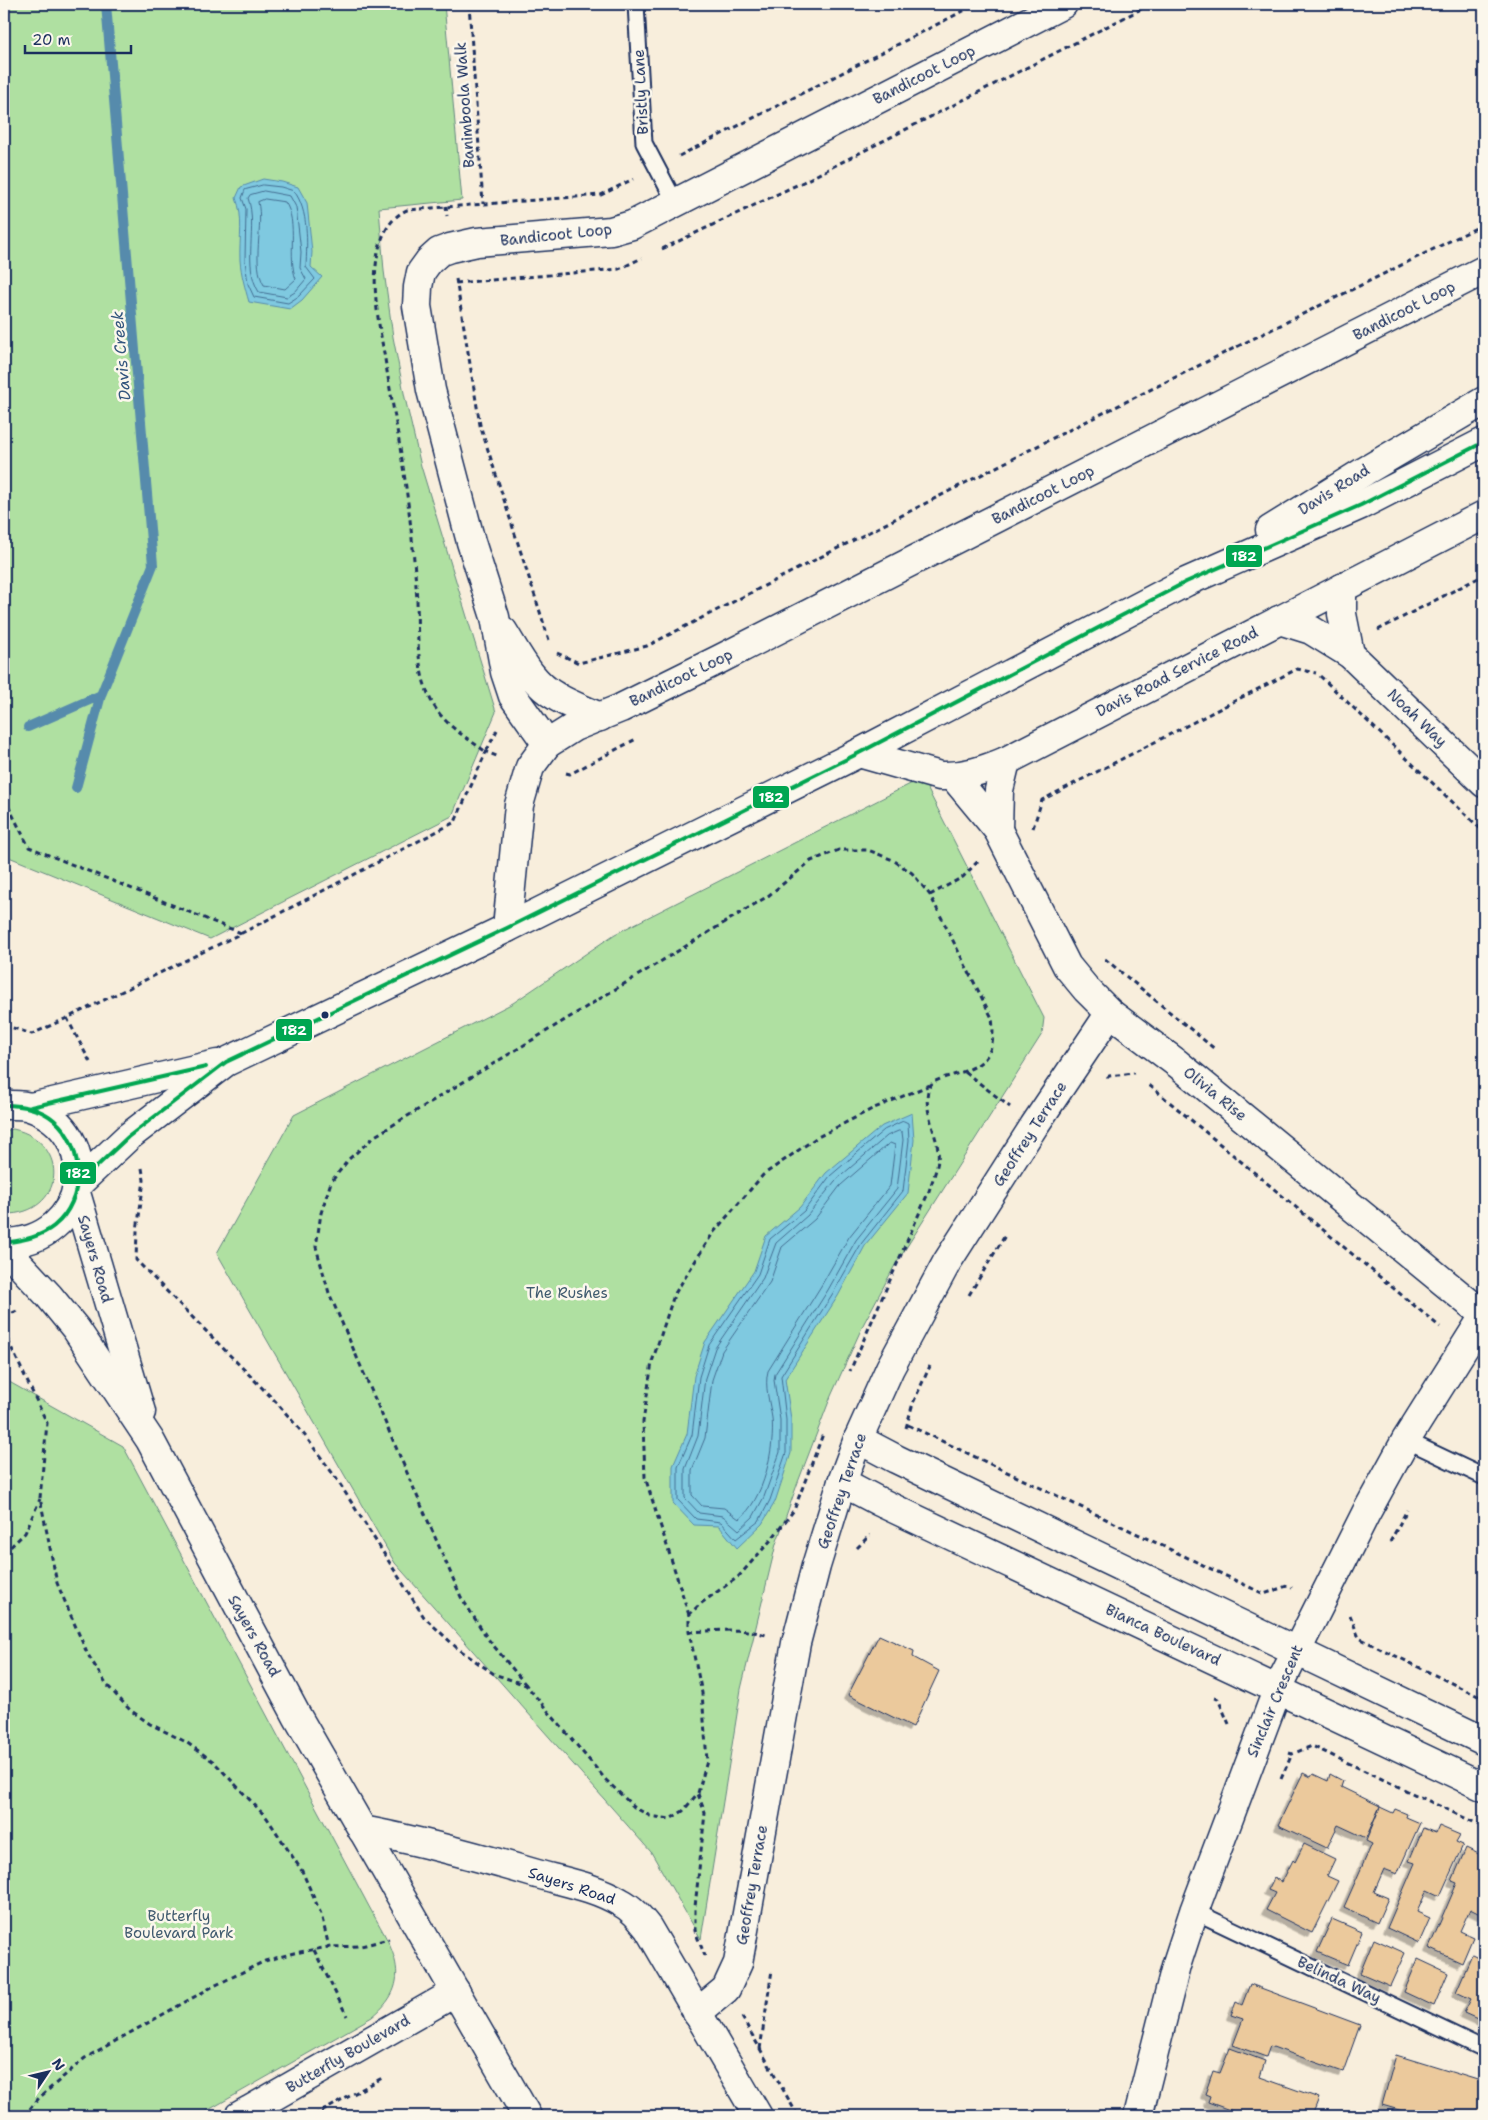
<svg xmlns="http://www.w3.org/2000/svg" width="1488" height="2120" viewBox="0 0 1488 2120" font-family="'Shantell Sans',sans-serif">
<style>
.green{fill:#afe0a1;stroke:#658880}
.water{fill:#7fc9e0;stroke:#578bac}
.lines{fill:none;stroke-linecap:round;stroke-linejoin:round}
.shore{stroke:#436d92;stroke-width:1}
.stream{stroke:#578bac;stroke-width:10}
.building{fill:#ebc99c;stroke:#1b2f5e;filter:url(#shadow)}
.lane-casing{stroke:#1b2f5e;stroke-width:19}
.street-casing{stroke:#1b2f5e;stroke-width:31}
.secondary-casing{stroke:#1b2f5e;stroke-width:31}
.path{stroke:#1b2f5e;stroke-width:3;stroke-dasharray:5 4;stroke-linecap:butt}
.lane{stroke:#fbf7ec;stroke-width:15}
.street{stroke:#fbf7ec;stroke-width:28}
.secondary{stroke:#fbf7ec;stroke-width:28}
.bus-1-casing{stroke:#fbf7ec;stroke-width:8}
.bus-1{stroke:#00a651;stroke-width:4}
.bus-dot{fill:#1b2f5e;stroke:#fbf7ec;stroke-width:2}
.labels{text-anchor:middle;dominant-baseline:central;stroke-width:5;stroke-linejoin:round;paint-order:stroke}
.street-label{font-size:15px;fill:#1b2f5e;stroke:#fbf7ec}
.park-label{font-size:15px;fill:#405b6f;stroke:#fbf7ec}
.water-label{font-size:16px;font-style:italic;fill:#34567e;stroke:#fbf7ec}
.line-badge{stroke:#fbf7ec;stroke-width:2}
.badge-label{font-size:14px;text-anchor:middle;font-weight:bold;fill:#fff}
</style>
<defs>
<filter id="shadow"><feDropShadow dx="-4.5" dy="4.5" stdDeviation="0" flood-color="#0004"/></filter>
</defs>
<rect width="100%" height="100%" fill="#f8eedc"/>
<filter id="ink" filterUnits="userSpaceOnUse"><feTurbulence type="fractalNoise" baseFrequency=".02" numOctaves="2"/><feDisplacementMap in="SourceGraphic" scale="10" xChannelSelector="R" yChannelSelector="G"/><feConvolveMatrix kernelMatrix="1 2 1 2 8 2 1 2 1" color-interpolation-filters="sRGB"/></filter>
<g filter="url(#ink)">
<g class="green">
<polygon points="4,4 444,4 462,200 379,208 384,271 393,337 405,398 421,466 496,712 452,816 210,939 4,855"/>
<polygon points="922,778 1044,1018 1042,1034 894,1267 864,1323 831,1396 798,1482 776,1544 741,1689 701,1939 651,1852 395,1563 217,1253 294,1115 513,1003 615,934"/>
<path d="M 13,1129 C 72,1142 65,1215 5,1214 L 4,1131 Z"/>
<path d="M 4,1379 L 123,1446 L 365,1899 C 387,1942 420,1978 372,2017 L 198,2116 L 4,2116 Z"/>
</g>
<g class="water">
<path d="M 263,179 L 282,182 L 298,187 L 307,203 L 312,252 L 311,267 L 322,277 L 302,300 L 290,309 L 249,302 C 245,288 241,274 240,260 C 239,239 244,218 236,198 L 241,187 Z"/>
<polygon points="912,1113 914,1140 908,1193 865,1246 838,1296 785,1379 791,1419 791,1453 775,1502 762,1524 737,1548 719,1526 694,1525 673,1503 673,1466 687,1434 694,1376 705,1342 754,1271 766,1236 800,1207 826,1173 882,1126"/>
</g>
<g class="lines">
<g class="shore">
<path d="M 263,185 L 281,187 L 294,191 C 309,211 307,243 306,267 L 315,279 L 299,296 L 288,303 L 254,297 L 248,284 L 245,260 L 246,209 L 242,198 L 245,190 Z"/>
<path d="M 264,191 L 290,196 L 296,207 L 301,252 L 300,268 L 306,279 L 295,292 L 287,297 L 259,292 C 242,265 258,227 248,198 L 250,195 Z"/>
<path d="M 265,199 L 285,202 C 299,222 287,257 296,279 L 285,289 L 264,285 C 251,263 264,227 258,202 Z"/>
<polygon points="904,1121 908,1123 909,1140 903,1191 861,1244 833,1293 781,1376 786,1420 786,1453 770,1500 759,1521 736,1539 721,1522 696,1519 678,1500 678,1467 692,1435 699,1377 709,1345 758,1274 770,1239 804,1211 830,1176 884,1130"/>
<polygon points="899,1131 902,1132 903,1140 897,1189 856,1240 828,1290 775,1374 774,1380 780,1420 780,1452 764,1497 753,1517 739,1530 723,1516 699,1513 685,1498 685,1469 698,1436 705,1378 715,1348 763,1278 776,1243 808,1215 835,1181 887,1136"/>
<path d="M 890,1143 L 895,1145 L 890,1186 L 849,1237 L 821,1286 L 768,1371 C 764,1386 770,1404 772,1418 C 775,1448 764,1500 739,1519 L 724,1508 L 702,1506 L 692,1495 L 692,1470 L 705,1438 L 712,1380 L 722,1351 L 770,1282 L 782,1247 L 815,1219 L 840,1186 Z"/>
</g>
<g class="stream">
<polyline points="28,727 101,695"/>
<polyline points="76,788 101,695 153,565 106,4"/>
</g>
</g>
<g class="building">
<polygon points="879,1635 914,1651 913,1657 939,1671 913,1727 848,1695"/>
<polygon points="1303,1773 1311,1777 1313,1774 1328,1781 1330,1774 1343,1781 1341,1787 1380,1806 1366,1838 1338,1825 1327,1848 1278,1825"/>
<polygon points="1380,1807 1393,1813 1395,1809 1407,1814 1406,1817 1420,1823 1397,1874 1384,1869 1374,1892 1388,1898 1377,1923 1344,1907 1372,1844 1366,1841"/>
<polygon points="1439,1826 1460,1835 1456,1842 1463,1845 1440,1896 1427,1890 1417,1912 1430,1918 1419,1943 1387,1928 1415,1863 1409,1861 1423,1828 1436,1833"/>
<polygon points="1304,1844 1335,1859 1327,1876 1338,1881 1312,1933 1266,1910 1275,1893 1268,1890 1274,1878 1282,1882 1293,1860 1295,1862"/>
<polygon points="1466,1848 1481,1855 1480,1857 1484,1858 1484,1911 1482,1915 1470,1909 1460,1931 1473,1937 1462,1963 1429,1948 1457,1883 1452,1881"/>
<polygon points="1332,1919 1362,1932 1348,1965 1317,1952"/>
<polygon points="1374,1939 1405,1953 1390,1986 1360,1973"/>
<polygon points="1472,1955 1484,1961 1484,2022 1464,2013 1471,1999 1456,1992"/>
<polygon points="1418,1959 1448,1973 1434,2006 1404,1992"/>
<polygon points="1250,1984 1360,2025 1343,2072 1270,2046 1266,2057 1233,2045 1243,2019 1231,2015 1236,2002 1242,2005"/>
<polygon points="1230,2048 1265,2061 1260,2077 1319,2098 1312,2116 1246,2116 1208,2102 1210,2096 1205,2094 1213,2071 1220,2073"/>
<polygon points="1396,2055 1484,2082 1484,2116 1420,2116 1382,2105"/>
</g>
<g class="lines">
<defs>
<g id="lane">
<polyline points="636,4 644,143 675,202"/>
<polyline points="1406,1440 1484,1477"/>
<polyline points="1194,1911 1484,2049"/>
</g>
<g id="street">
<polyline points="1342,588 1342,614 1350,654"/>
<polyline points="1279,620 1311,630 1350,654 1484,783"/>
<path d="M 503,631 C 518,655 531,683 557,697 C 570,705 585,710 600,717"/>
<polyline points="547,744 513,696 505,672 495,617 471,542 431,390 417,306 418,287 421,272 429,261 439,252 450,248 477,242 611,231 632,225 1063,4"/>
<path d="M 859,753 L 940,776 C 965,777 984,770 1006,761 L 1484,515"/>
<polyline points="954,777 998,830 1067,966 1086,989 1110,1013 1178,1064 1484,1315"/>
<polyline points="998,830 999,790 1006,761"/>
<polyline points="507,928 519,805 530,767 547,744 574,727 621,708 720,659 1484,270"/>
<polyline points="858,1439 896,1459 1484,1741"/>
<polyline points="842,1482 880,1502 1484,1787"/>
<path d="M 362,1830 C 422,1841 479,1857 537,1874 C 565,1882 595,1887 620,1902 C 632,1908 640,1918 648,1928 L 758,2116"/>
<polyline points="697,2013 726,1989 738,1963 796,1643 816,1566 842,1482 858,1439 890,1368 947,1262 1034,1126 1110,1013"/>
<polyline points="239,2116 456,1992"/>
<polyline points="1138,2116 1176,1966 1194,1911 1278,1688 1366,1513 1406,1440 1484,1316"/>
</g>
<g id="secondary">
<polyline points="1270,530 1365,471 1484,401"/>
<path d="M 4,1105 C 13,1105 22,1104 30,1107 C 106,1133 89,1243 4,1243"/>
<polyline points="31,1107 217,1064"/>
<polyline points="79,1183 128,1137 226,1062 507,928 859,753 1186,582 1361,505 1484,442"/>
<polyline points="76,1193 141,1412"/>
<polyline points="4,1248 49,1296 76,1329 150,1440 297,1716 527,2116"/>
</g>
</defs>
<use href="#lane" class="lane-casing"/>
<use href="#street" class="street-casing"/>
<use href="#secondary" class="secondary-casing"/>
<g class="path">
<polyline points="469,4 483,204"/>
<polyline points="679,156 977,4"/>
<polyline points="446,206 447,216"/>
<polyline points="662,249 803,182 1151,4"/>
<polyline points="456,279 480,425 549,640"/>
<polyline points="456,283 619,269 642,258"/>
<polyline points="1378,630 1484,575"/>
<polyline points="557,653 579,663 647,646 1051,439 1484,224"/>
<polyline points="1320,676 1484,832"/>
<path d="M 497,730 L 486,752 C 462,734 438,722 427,691 C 416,663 418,630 417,601 C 415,568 412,535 408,503 C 402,453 392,403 384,353 C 379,325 373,295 376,266 C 378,244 386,219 407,210 L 601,195 L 633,179"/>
<polyline points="566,773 570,774 636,739"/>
<polyline points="4,798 29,847 241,933"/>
<polyline points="1033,828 1042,800 1297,669 1316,673"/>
<polyline points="930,895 963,877 979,860"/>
<polyline points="1105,959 1216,1050"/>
<polyline points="4,1028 10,1027 32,1034 67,1018"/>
<polyline points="90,1062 67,1018 242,933 455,822 486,752 499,757"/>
<polyline points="965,1072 1010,1107"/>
<polyline points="1107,1078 1109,1076 1134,1073"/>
<polyline points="1149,1085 1440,1327"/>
<polyline points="142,1168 144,1180 137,1231 136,1260 278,1404 306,1437 336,1478 424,1617 457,1648 494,1674 526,1685 606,1780 634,1807 650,1816 670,1819 683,1811 698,1793 707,1761 702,1693 689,1632 689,1615 700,1604 738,1577 771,1540 794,1510 823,1434"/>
<polyline points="969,1295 1006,1234"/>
<polyline points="4,1317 19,1310"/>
<polyline points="4,1332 47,1423 40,1498 57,1583 87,1653 106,1684 130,1710 150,1724 186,1742 214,1762 267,1818 302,1871 321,1914 329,1947"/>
<polyline points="908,1425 1264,1594 1287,1586 1292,1588"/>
<polyline points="906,1428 913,1403 930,1366"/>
<polyline points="1390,1542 1407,1510"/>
<polyline points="857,1548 870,1535"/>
<polyline points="4,1553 25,1533 40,1499"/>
<polyline points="689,1615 645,1477 643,1422 652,1362 674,1295 713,1233 763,1175 816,1138 872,1109 930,1085"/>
<polyline points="1350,1615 1359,1638 1484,1699"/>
<path d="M 689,1632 C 715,1631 741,1627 766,1635"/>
<path d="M 526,1685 L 488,1639 L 461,1597 L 329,1293 L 316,1247 L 321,1213 L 331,1182 L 349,1159 L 375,1136 L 768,896 L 811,861 L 839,850 L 868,850 L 893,860 L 912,873 L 930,895 L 992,1018 C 997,1059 982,1067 946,1077 C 940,1079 933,1081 930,1086 C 921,1102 936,1133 938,1150 C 940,1163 933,1178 929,1191 L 850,1371"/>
<polyline points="1214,1698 1218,1699 1229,1724"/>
<polyline points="1289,1753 1292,1754 1312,1746 1484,1827"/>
<polyline points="1281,1779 1292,1754"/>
<polyline points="698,1794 705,1813 695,1907 695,1931 705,1956"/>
<polyline points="314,1950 347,2016"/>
<polyline points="742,2017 798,2116"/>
<polyline points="760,2049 772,1970"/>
<polyline points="24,2116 39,2098 85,2058 212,1987 265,1961 294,1953 329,1947 361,1946 389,1939"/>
<polyline points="314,2116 382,2078"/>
</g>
<use href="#lane" class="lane"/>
<use href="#street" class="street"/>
<use href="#secondary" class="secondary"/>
<defs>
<g id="bus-1">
<path d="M 4,1105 C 22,1105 40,1108 54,1120 C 85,1146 86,1200 54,1226 C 39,1238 22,1240 4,1243"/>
<polyline points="31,1107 206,1067"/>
<polyline points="79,1183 128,1137 226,1062 507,928 859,753 1186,582 1361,505 1484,442"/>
</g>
</defs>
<use href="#bus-1" class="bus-1-casing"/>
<use href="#bus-1" class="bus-1"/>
</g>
</g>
<circle class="bus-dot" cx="325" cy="1015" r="4.5"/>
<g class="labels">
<g class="street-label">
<text transform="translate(924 75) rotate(-27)">Bandicoot Loop</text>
<text transform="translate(641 92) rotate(-93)">Bristly Lane</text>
<text transform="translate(465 105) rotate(-94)">Banimboola Walk</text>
<text transform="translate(556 235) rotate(-6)">Bandicoot Loop</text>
<text transform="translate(1404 311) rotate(-27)">Bandicoot Loop</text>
<text transform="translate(1334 490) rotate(-32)">Davis Road</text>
<text transform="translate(1043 495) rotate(-27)">Bandicoot Loop</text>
<text transform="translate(1177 672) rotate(-27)">Davis Road Service Road</text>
<text transform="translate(681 678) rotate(-26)">Bandicoot Loop</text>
<text transform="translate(1417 718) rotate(44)">Noah Way</text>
<text transform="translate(1215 1094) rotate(39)">Olivia Rise</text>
<text transform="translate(1030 1134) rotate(-57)">Geoffrey Terrace</text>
<text transform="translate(95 1259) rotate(74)">Sayers Road</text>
<text transform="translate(842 1491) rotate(-71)">Geoffrey Terrace</text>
<text transform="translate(1163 1635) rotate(25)">Bianca Boulevard</text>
<text transform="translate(254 1636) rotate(61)">Sayers Road</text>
<text transform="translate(1275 1701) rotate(-67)">Sinclair Crescent</text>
<text transform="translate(752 1885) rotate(-80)">Geoffrey Terrace</text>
<text transform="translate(572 1886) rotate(18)">Sayers Road</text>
<text transform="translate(1339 1980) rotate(25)">Belinda Way</text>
<text transform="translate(348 2054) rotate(-30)">Butterfly Boulevard</text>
</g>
<g class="park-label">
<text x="567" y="1293">The Rushes</text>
<text x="179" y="1916">Butterfly<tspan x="179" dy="17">Boulevard Park</tspan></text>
</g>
<g class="water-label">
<text transform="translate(121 356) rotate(-95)">Davis Creek</text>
</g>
</g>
<g class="line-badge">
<rect x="1225" y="544" width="38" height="24" rx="5" fill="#00a651"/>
<rect x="752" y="785" width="38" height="24" rx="5" fill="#00a651"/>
<rect x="275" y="1018" width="38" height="24" rx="5" fill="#00a651"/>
<rect x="59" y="1161" width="38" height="24" rx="5" fill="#00a651"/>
</g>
<g class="badge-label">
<text x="1244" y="561">182</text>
<text x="771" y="802">182</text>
<text x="294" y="1035">182</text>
<text x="78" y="1178">182</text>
</g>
<rect width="1488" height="2120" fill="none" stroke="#fbf7ec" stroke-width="20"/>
<rect x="10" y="10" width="1468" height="2100" fill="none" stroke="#1b2f5e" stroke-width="2" filter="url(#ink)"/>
<g transform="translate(48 2072) rotate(55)" stroke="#fbf7ec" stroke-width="4" paint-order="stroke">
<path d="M0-4L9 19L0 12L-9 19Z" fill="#1b2f5e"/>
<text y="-8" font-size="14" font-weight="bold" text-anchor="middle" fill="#1b2f5e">N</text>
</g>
<path d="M25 45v8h106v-8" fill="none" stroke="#1b2f5e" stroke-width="2.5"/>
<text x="32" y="45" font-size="15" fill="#1b2f5e" stroke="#fbf7ec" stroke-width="4" paint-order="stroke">20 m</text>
</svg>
